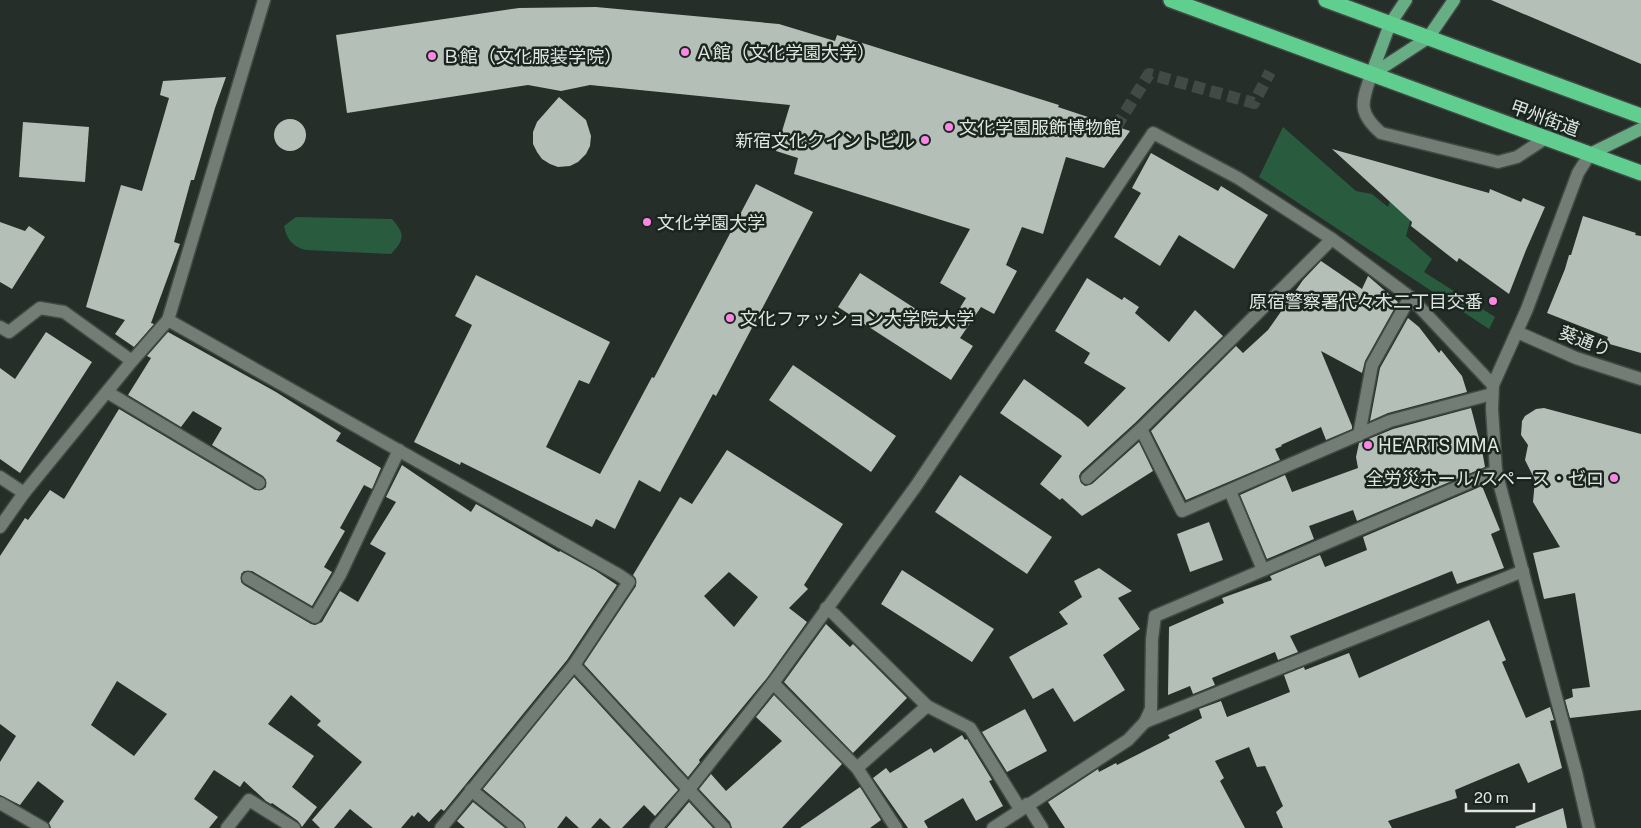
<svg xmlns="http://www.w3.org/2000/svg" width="1641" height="828" viewBox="0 0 1641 828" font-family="'Public Sans','Noto Sans JP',sans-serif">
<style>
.green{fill:#295b3e}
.building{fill:#b3bfb7;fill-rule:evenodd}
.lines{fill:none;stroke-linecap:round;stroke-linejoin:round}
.minor-tunnel{stroke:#414a44;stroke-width:12;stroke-dasharray:12 6;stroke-linecap:butt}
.minor-casing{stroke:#404943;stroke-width:15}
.major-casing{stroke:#404943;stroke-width:15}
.highway-casing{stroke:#404943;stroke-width:18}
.minor{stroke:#727d76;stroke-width:12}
.major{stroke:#67ae85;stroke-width:12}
.highway{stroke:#60ce8f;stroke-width:15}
.poi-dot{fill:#fc86e3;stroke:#1b251f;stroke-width:2}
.labels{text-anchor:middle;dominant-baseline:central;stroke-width:5;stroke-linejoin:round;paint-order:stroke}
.poi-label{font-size:18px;fill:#dfe6e1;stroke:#1b251f;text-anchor:start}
.street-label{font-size:18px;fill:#dfe6e1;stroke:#1b251f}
</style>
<rect width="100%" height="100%" fill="#252e28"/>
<g class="green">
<polygon points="1283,127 1356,191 1372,194 1388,207 1401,169 1423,175 1406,236 1432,259 1424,272 1495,317 1489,329 1259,177"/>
<path d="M 296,217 L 392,219 C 405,234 405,239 391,254 L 306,250 C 293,247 287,240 284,226 Z"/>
</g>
<g class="building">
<polygon points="1491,0 1641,0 1641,64"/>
<polygon points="596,7 779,24 835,41 837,35 1059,105 1058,107 1130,131 1104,168 1066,157 1043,234 1022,227 1006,265 1017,271 994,314 981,307 960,338 973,346 951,380 838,307 860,273 947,329 966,298 940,283 970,229 794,174 798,158 776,151 790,105 590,85 561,91 528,85 347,113 336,35 519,8"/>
<polygon points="226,77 215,108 194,180 191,180 174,242 180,244 151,323 154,324 134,347 115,334 125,320 86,307 121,185 142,191 169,98 160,95 163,81"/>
<polygon points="559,97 586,120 591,136 590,146 586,154 578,162 570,166 558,167 550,164 542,159 537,152 533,144 533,132 537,122"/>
<circle cx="290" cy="135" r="16"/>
<polygon points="23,122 89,127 85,182 19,177"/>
<polygon points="1332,149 1489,193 1490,189 1521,202 1523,198 1545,207 1526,250 1509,294 1459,258 1457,262 1411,226 1412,222"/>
<polygon points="1151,153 1218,191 1221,186 1268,215 1234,269 1179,235 1160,266 1114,237 1141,193 1132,188"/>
<polygon points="756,184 813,212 716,396 713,394 660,492 639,480 615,529 596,519 592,527 461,462 460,465 414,442 472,325 455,316 476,275 610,342 589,384 579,380 546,447 600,474 652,377 654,378"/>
<polygon points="1583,216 1636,233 1635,235 1641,236 1641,353 1606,343 1608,337 1547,313 1565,269 1569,255 1571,255"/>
<polygon points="0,222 25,231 29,226 45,237 12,289 0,282"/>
<polygon points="1321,261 1362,289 1368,276 1398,302 1365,361 1362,373 1321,351 1352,426 1352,429 1326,440 1321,427 1281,445 1282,446 1275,449 1280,460 1186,500 1151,431 1236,346 1243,353 1268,330 1303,280"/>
<polygon points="1087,278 1122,300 1124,297 1139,307 1135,313 1169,342 1195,310 1223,336 1135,423 1081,472 1079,476 1081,483 1085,486 1092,484 1139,442 1153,471 1082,516 1062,498 1060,500 1040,484 1062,456 1000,413 1024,379 1081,420 1088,427 1126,388 1084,363 1090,353 1055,331"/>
<polygon points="1408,318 1419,327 1439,353 1441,350 1462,376 1467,392 1388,413 1370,421 1380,368"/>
<polygon points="46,332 92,362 20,473 0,459 0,368 15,379"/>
<path d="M 168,332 L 276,392 L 319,419 L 341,433 L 336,441 L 381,468 L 372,489 L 364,485 L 340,528 L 345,531 L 324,567 L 332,572 L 312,606 L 252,571 L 244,571 L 241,574 L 241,582 L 244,585 L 311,624 L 315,625 L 322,622 L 340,591 L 358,602 L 386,553 L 370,544 L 396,502 L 386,497 L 402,465 L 471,512 L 476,504 L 559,552 L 560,551 L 596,571 L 617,585 L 567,660 L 444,811 L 441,809 L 429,822 L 418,812 L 414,817 L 412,815 L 401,828 L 373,828 L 350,809 L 334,828 L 320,828 L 312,820 L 362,762 L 317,725 L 321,721 L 291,695 L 268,724 L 314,756 L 292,787 L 317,807 L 302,827 L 298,821 L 272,803 L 271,804 L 266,801 L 244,781 L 240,787 L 214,770 L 194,799 L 218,817 L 209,828 L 51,828 L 49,823 L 64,801 L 38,781 L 20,805 L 0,795 L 0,762 L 16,736 L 0,724 L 0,556 L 25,518 L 28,520 L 50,490 L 64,499 L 119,409 L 255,490 L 262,490 L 266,487 L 266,480 L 263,476 L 212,445 L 222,428 L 193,411 L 181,427 L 128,395 L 151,358 L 147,356 ZM 117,681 L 167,714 L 134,756 L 91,725 Z"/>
<polygon points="793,365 896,436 871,472 769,400"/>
<polygon points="1471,408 1482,450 1485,467 1357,521 1353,510 1309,526 1314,539 1267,559 1240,495 1285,475 1292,492 1358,468 1356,457 1359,443 1393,429"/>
<polygon points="1544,408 1641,434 1641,710 1570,718 1565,700 1573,697 1572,689 1590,687 1575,593 1544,599 1533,553 1560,547 1533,502 1535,480 1525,460 1528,445 1521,435 1522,421 1525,416 1536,409"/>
<path d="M 727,450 L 843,524 L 804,585 L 808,589 L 789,608 L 807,622 L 767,678 L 699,760 L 700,762 L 688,777 L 584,664 L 636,586 L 636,579 L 633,575 L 680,497 L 692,504 ZM 729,572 L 758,597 L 734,627 L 704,596 Z"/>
<polygon points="960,475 1052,537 1027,574 935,512"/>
<polygon points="1482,486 1500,530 1491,534 1504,568 1457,584 1452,571 1290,636 1298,652 1278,660 1275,652 1236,668 1212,678 1215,685 1193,694 1190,686 1168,695 1169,627 1224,603 1222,598 1272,580 1270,576 1320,555 1325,567 1367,550 1363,537"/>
<polygon points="1209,522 1223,560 1190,572 1177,534"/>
<polygon points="1099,568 1132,591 1118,598 1140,629 1103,655 1125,690 1074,722 1053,688 1033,699 1009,657 1068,624 1059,612 1082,597 1074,581"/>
<polygon points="902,570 994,629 972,662 881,604"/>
<polygon points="1489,620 1506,660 1502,662 1526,718 1550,707 1554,720 1550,721 1562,768 1528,783 1519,763 1455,790 1457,798 1388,821 1392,828 1283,828 1276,812 1283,806 1265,766 1257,767 1249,747 1215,761 1224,778 1220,781 1245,828 1065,828 1048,802 1098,769 1099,772 1116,763 1117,765 1170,738 1168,735 1202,718 1199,709 1221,701 1227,717 1290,692 1284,675 1304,667 1305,670 1349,653 1359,678"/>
<polygon points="826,624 850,647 853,644 907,698 853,753 784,682"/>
<polygon points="574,677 678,790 655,816 644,805 622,828 611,828 600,818 591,828 579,828 566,816 557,828 526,828 523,822 483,789"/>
<polygon points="774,695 842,764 782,828 732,828 730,822 699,789 711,774 726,791 782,741 756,717"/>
<polygon points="1025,709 1047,751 1007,772 982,732"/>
<polygon points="962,735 965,740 967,739 992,780 989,781 1003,806 976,821 963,798 924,821 928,828 908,828 873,778 886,768 890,773 931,748 934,753"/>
<polygon points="860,787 881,820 870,828 800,828"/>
<polygon points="473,802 505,828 465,828 457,821"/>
<polygon points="689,802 713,828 667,828"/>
<polygon points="1563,808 1567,828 1516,828 1515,827"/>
</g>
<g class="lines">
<polyline class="minor-tunnel" points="1116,127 1149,74 1254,103 1270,72"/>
<defs>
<g id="minor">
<path d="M 1371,75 C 1362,102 1357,112 1381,133 L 1498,162 L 1517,157 L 1546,138"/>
<polyline points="168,320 619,575 629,582 574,665 441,828"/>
<polyline points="0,327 9,332 40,308 64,312 132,361"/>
<polyline points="1517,332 1576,358 1641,379"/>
<polyline points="107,392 259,483"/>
<polyline points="1141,429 1182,511 1390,421 1492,394"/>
<polyline points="1359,435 1372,365 1410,297"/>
<polyline points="0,477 24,493"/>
<polyline points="1087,478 1141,429 1332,239"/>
<polyline points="1230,491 1263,570"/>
<polyline points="0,527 24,493 132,361 168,320 264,0"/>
<polyline points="248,578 315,617 340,575 399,450"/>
<polyline points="826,608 834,614 927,706 970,728 1020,809"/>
<polyline points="574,665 724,828"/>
<polyline points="773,683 857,768 896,828"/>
<polyline points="1145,722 1151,709 1152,639 1155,616 1496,471"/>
<polyline points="857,768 927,706"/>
<polyline points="471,790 518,828"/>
<polyline points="0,803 43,828"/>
<polyline points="1027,804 1042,828"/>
<polyline points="227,828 249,800 294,828"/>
<polyline points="656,828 689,789 773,683 916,486 1153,133 1238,178 1332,239 1410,297 1493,385"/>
<polyline points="993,828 1128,740 1145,722 1523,571"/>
<polyline points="1589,828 1576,772 1496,471 1492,409 1493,385 1527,309 1578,173 1590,154"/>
</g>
<g id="major">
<polyline points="1371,75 1428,38 1454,0"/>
<polyline points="1371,75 1390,24 1406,0"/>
<polyline points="1590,154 1641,129"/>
</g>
<g id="highway">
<polyline points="1171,0 1641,173"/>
<polyline points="1326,0 1641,116"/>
</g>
</defs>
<use href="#minor" class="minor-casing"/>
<use href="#major" class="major-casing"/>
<use href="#highway" class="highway-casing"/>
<use href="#minor" class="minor"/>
<use href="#major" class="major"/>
<use href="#highway" class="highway"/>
</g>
<g class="poi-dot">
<circle cx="685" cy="52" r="5"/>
<circle cx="432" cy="56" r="5"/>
<circle cx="949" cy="127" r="5"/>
<circle cx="925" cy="140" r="5"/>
<circle cx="647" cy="222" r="5"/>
<circle cx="1493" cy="301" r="5"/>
<circle cx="730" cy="318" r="5"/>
<circle cx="1368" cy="445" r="5"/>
<circle cx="1614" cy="478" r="5"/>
</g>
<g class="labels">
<g class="poi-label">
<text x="695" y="52">Ａ館（文化学園大学）</text>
<text x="442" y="56">Ｂ館（文化服装学院）</text>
<text x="959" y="127">文化学園服飾博物館</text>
<text x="915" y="140" text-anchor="end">新宿文化クイントビル</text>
<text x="657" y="222">文化学園大学</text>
<text x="1483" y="301" text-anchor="end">原宿警察署代々木二丁目交番</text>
<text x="740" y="318">文化ファッション大学院大学</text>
<text x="1378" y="445">HEARTS MMA</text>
<text x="1604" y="478" text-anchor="end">全労災ホール/スペース・ゼロ</text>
</g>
<g class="street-label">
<text transform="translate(1545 118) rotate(20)">甲州街道</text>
<text transform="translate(1585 341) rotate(21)">葵通り</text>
</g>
</g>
<path d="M1466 803v8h68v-8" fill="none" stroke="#dfe6e1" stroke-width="2.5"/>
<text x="1474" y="803" font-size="15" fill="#dfe6e1" stroke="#1b251f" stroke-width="4" paint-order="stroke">20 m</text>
</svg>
